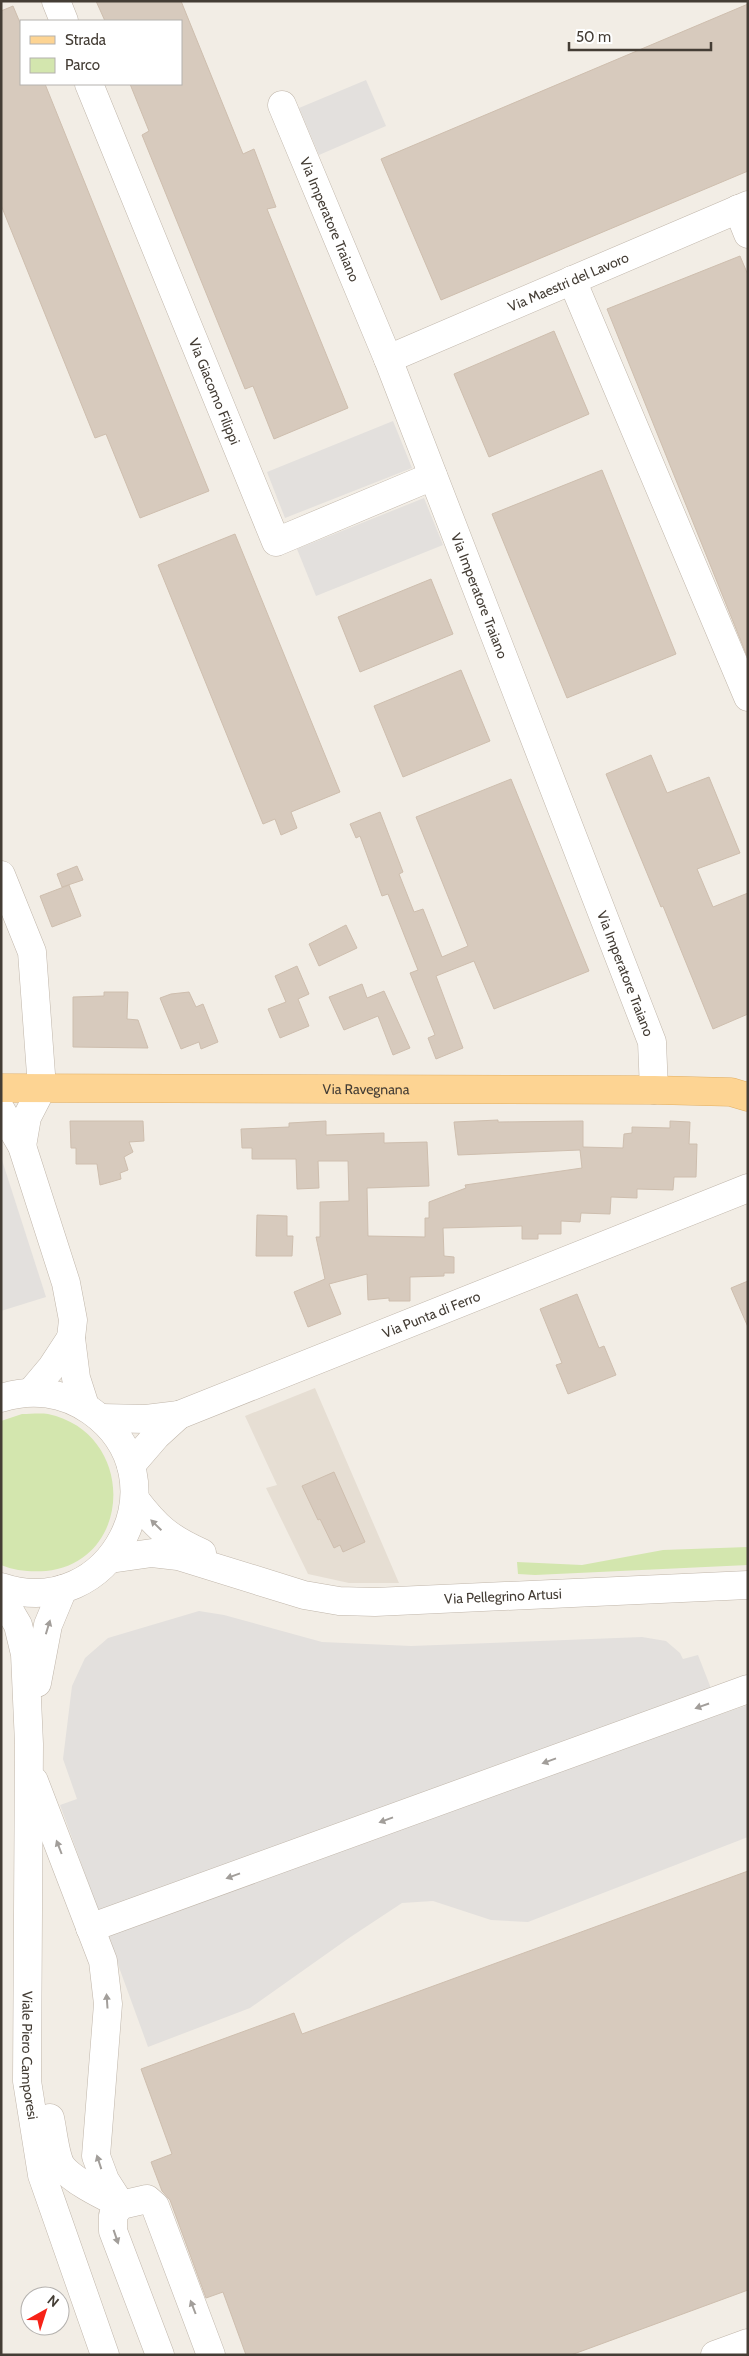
<svg xmlns="http://www.w3.org/2000/svg" width="749" height="2356" viewBox="0 0 749 2356" font-family="Cabin,sans-serif">
<style>
.residential{fill:#e6ded3}
.green{fill:#d3e6ae}
.parking{fill:#e3e0dd}
.building{fill:#d7cabd;stroke:#cebeae}
.lines{fill:none;stroke-linecap:round;stroke-linejoin:round}
.minor-casing{stroke:#c0b6aa;stroke-width:29}
.major-casing{stroke:#e2af63;stroke-width:29}
.minor{stroke:#fff;stroke-width:28}
.major{stroke:#fdd493;stroke-width:28}
.oneway{fill:#a29e9a}
.labels{text-anchor:middle;dominant-baseline:central;stroke-width:5;stroke-linejoin:round;paint-order:stroke}
.street-label{font-size:14px;fill:#443d35;stroke:#fff}
</style>
<rect width="100%" height="100%" fill="#f2ede5"/>
<polygon class="residential" points="315,1388 399,1583 349,1583 308,1574 266,1488 277,1485 245,1416"/>
<g class="green">
<path d="M 22,1414 C 30,1414 40,1413 48,1414 C 137,1433 134,1562 46,1571 C 31,1572 15,1571 1,1565 L 1,1421 Z"/>
<polygon points="748,1547 748,1565 535,1575 518,1574 517,1562 582,1565 663,1550"/>
</g>
<g class="parking">
<polygon points="366,80 386,126 319,155 299,108"/>
<polygon points="393,421 412,468 285,518 267,472"/>
<polygon points="424,498 443,545 316,596 297,549"/>
<polygon points="1,1157 46,1297 1,1311"/>
<polygon points="199,1611 224,1615 322,1642 411,1646 642,1637 666,1641 680,1653 683,1659 698,1655 721,1714 748,1705 748,1837 528,1922 491,1920 433,1901 402,1903 349,1938 250,2008 148,2047 60,1805 77,1799 63,1759 72,1686 85,1658 108,1638"/>
</g>
<g class="building">
<polygon points="96,1 181,1 243,154 254,149 276,207 267,209 348,408 274,439 253,386 245,389 142,135 149,131 130,84 181,84 181,21 105,21"/>
<polygon points="748,4 748,171 441,300 381,159"/>
<polygon points="13,6 21,25 21,84 45,84 209,491 140,518 106,434 95,438 1,205 1,11"/>
<polygon points="740,256 748,275 747,656 607,309"/>
<polygon points="554,331 589,414 489,457 454,374"/>
<polygon points="602,470 676,654 567,698 492,514"/>
<polygon points="235,534 340,792 291,812 297,828 281,835 275,819 263,824 158,565"/>
<polygon points="431,579 453,634 360,672 338,617"/>
<polygon points="461,670 490,741 403,777 374,706"/>
<polygon points="651,755 667,793 709,777 740,853 697,869 713,907 748,893 748,1014 713,1029 663,906 661,907 606,774"/>
<polygon points="511,779 589,971 494,1009 474,961 436,976 463,1048 436,1059 428,1038 435,1035 410,973 418,970 388,894 382,896 360,836 356,838 350,824 380,812 403,872 399,874 414,912 423,909 442,957 468,946 416,817"/>
<polygon points="77,866 83,880 62,887 57,874"/>
<polygon points="69,885 81,916 52,927 40,896"/>
<polygon points="346,925 357,948 319,966 309,944"/>
<polygon points="297,966 309,994 298,999 309,1026 280,1038 268,1009 286,1002 275,976"/>
<polygon points="362,984 367,998 384,991 410,1048 393,1055 378,1016 344,1030 329,997"/>
<polygon points="104,992 128,992 127,1019 138,1020 148,1048 73,1047 73,997 104,996"/>
<polygon points="189,992 196,1007 203,1004 218,1042 201,1049 199,1042 181,1049 160,998 171,994"/>
<polygon points="498,1120 498,1122 583,1121 583,1147 623,1148 624,1134 632,1133 632,1127 670,1128 670,1121 690,1122 689,1144 697,1144 696,1177 674,1177 673,1190 637,1189 637,1198 611,1197 610,1214 581,1213 580,1222 561,1221 561,1234 538,1234 538,1239 522,1239 522,1226 443,1228 444,1256 454,1257 454,1273 444,1273 444,1276 410,1277 410,1301 389,1301 389,1298 368,1300 367,1274 329,1284 341,1314 308,1327 294,1292 325,1279 316,1237 320,1237 320,1202 349,1201 348,1161 318,1161 319,1188 297,1189 296,1159 252,1159 252,1148 242,1148 241,1129 289,1127 289,1123 326,1121 326,1135 384,1133 384,1143 427,1142 429,1186 367,1188 368,1236 425,1237 425,1218 429,1218 429,1202 466,1188 465,1185 582,1168 580,1150 458,1155 454,1122"/>
<polygon points="70,1121 143,1121 144,1141 129,1142 133,1152 124,1157 128,1170 120,1173 121,1179 100,1185 97,1164 76,1164 76,1148 71,1148"/>
<polygon points="257,1215 287,1216 287,1236 293,1236 292,1256 256,1256"/>
<polygon points="748,1281 748,1327 731,1288"/>
<polygon points="577,1294 599,1348 604,1346 616,1375 568,1394 556,1365 562,1363 540,1309"/>
<polygon points="334,1472 365,1542 343,1552 340,1545 334,1548 320,1519 318,1520 302,1486"/>
<polygon points="748,1871 748,2290 571,2355 246,2355 223,2292 206,2298 170,2200 162,2191 151,2162 172,2154 141,2069 294,2013 302,2034"/>
</g>
<g class="lines">
<defs>
<g id="minor">
<polyline points="56,1 64,21"/>
<path id="s1" d="M 89,84 L 276,542 L 433,476"/>
<path id="s2" d="M 282,105 L 388,359 L 652,1042 L 654,1090"/>
<polyline points="738,209 748,234"/>
<polyline points="572,280 748,697"/>
<path id="s3" d="M 388,359 L 748,205"/>
<polyline points="1,875 32,952 42,1088 27,1117 22,1146"/>
<polyline points="1,1110 22,1146 66,1283 73,1320 71,1338 76,1378 85,1406"/>
<polyline points="31,1392 52,1367 71,1338"/>
<path d="M 1,1398 C 32,1388 64,1392 91,1411 C 186,1478 111,1624 1,1587"/>
<polyline points="101,1418 146,1419 179,1415"/>
<path id="s4" d="M 131,1465 L 156,1436 L 179,1415 L 748,1188"/>
<path d="M 135,1499 C 157,1528 169,1538 202,1553"/>
<path id="s5" d="M 110,1559 L 152,1553 L 178,1556 L 304,1595 L 339,1601 L 375,1602 L 748,1585"/>
<path id="s6" d="M 1,1596 L 18,1625 L 25,1654 L 29,1744 L 27,2081 L 42,2175 L 105,2355"/>
<polyline points="37,1683 48,1625 63,1589"/>
<polyline points="34,1781 103,1961 108,2004 96,2156 105,2180 121,2205"/>
<polyline points="90,1928 748,1689"/>
<path d="M 50,2118 C 53,2131 55,2157 62,2167 C 73,2181 102,2195 118,2203"/>
<polyline points="160,2355 113,2231 113,2215 121,2205 147,2199 155,2206 211,2355"/>
<polyline points="715,2355 748,2343"/>
</g>
<g id="major">
<path id="s7" d="M 1,1088 L 654,1090 L 731,1092 L 748,1097"/>
</g>
</defs>
<use href="#minor" class="minor-casing"/>
<use href="#major" class="major-casing"/>
<use href="#minor" class="minor"/>
<use href="#major" class="major"/>
</g>
<defs><path id="oneway-solid" d="M-6-.8H1V-3.2L6.5 0L1 3.2V.8H-6Z" transform="scale(1.25)"/></defs>
<g class="oneway">
<use href="#oneway-solid" transform="translate(156 1525) rotate(-136)"/>
<use href="#oneway-solid" transform="translate(48 1627) rotate(-73)"/>
<use href="#oneway-solid" transform="translate(702 1706) rotate(161)"/>
<use href="#oneway-solid" transform="translate(549 1761) rotate(160)"/>
<use href="#oneway-solid" transform="translate(386 1820) rotate(160)"/>
<use href="#oneway-solid" transform="translate(59 1847) rotate(-111)"/>
<use href="#oneway-solid" transform="translate(233 1876) rotate(160)"/>
<use href="#oneway-solid" transform="translate(107 2001) rotate(-94)"/>
<use href="#oneway-solid" transform="translate(99 2162) rotate(-108)"/>
<use href="#oneway-solid" transform="translate(116 2237) rotate(71)"/>
<use href="#oneway-solid" transform="translate(193 2307) rotate(-111)"/>
</g>
<g class="labels">
<g class="street-label">
<text stroke="none"><textPath href="#s2" startOffset="124">Via Imperatore Traiano</textPath></text>
<text stroke="none"><textPath href="#s3" startOffset="196">Via Maestri del Lavoro</textPath></text>
<text stroke="none"><textPath href="#s1" startOffset="332">Via Giacomo Filippi</textPath></text>
<text stroke="none"><textPath href="#s2" startOffset="529">Via Imperatore Traiano</textPath></text>
<text stroke="none"><textPath href="#s2" startOffset="934">Via Imperatore Traiano</textPath></text>
<text stroke="none"><textPath href="#s7" startOffset="365">Via Ravegnana</textPath></text>
<text stroke="none"><textPath href="#s4" startOffset="341">Via Punta di Ferro</textPath></text>
<text stroke="none"><textPath href="#s5" startOffset="400">Via Pellegrino Artusi</textPath></text>
<text stroke="none"><textPath href="#s6" startOffset="465">Viale Piero Camporesi</textPath></text>
</g>
</g>
<rect width="749" height="2356" fill="none" stroke="#443d35" stroke-width="5"/>
<rect x="20" y="20" width="162" height="65" fill="#ffffff" stroke="#b4b1ae"/>
<rect x="30" y="36" width="25" height="8" fill="#fdd493" stroke="#b4b1ae"/>
<text x="65" y="45" font-size="15" fill="#443d35">Strada</text>
<rect x="30" y="58" width="25" height="15" fill="#d3e6ae" stroke="#b4b1ae"/>
<text x="65" y="70" font-size="15" fill="#443d35">Parco</text>
<g transform="translate(45 2311) rotate(39)"><circle r="24" fill="#ffffff" stroke="#b4b1ae"/>
<path d="M0-4L9 19L0 12L-9 19Z" fill="#f72217"/>
<text y="-8" font-size="14" font-weight="bold" text-anchor="middle" fill="#443d35">N</text>
</g>
<path d="M569 42v8h142v-8" fill="none" stroke="#443d35" stroke-width="2.5"/>
<text x="576" y="42" font-size="15" fill="#443d35" stroke="#ffffff" stroke-width="4" paint-order="stroke">50 m</text>
</svg>
